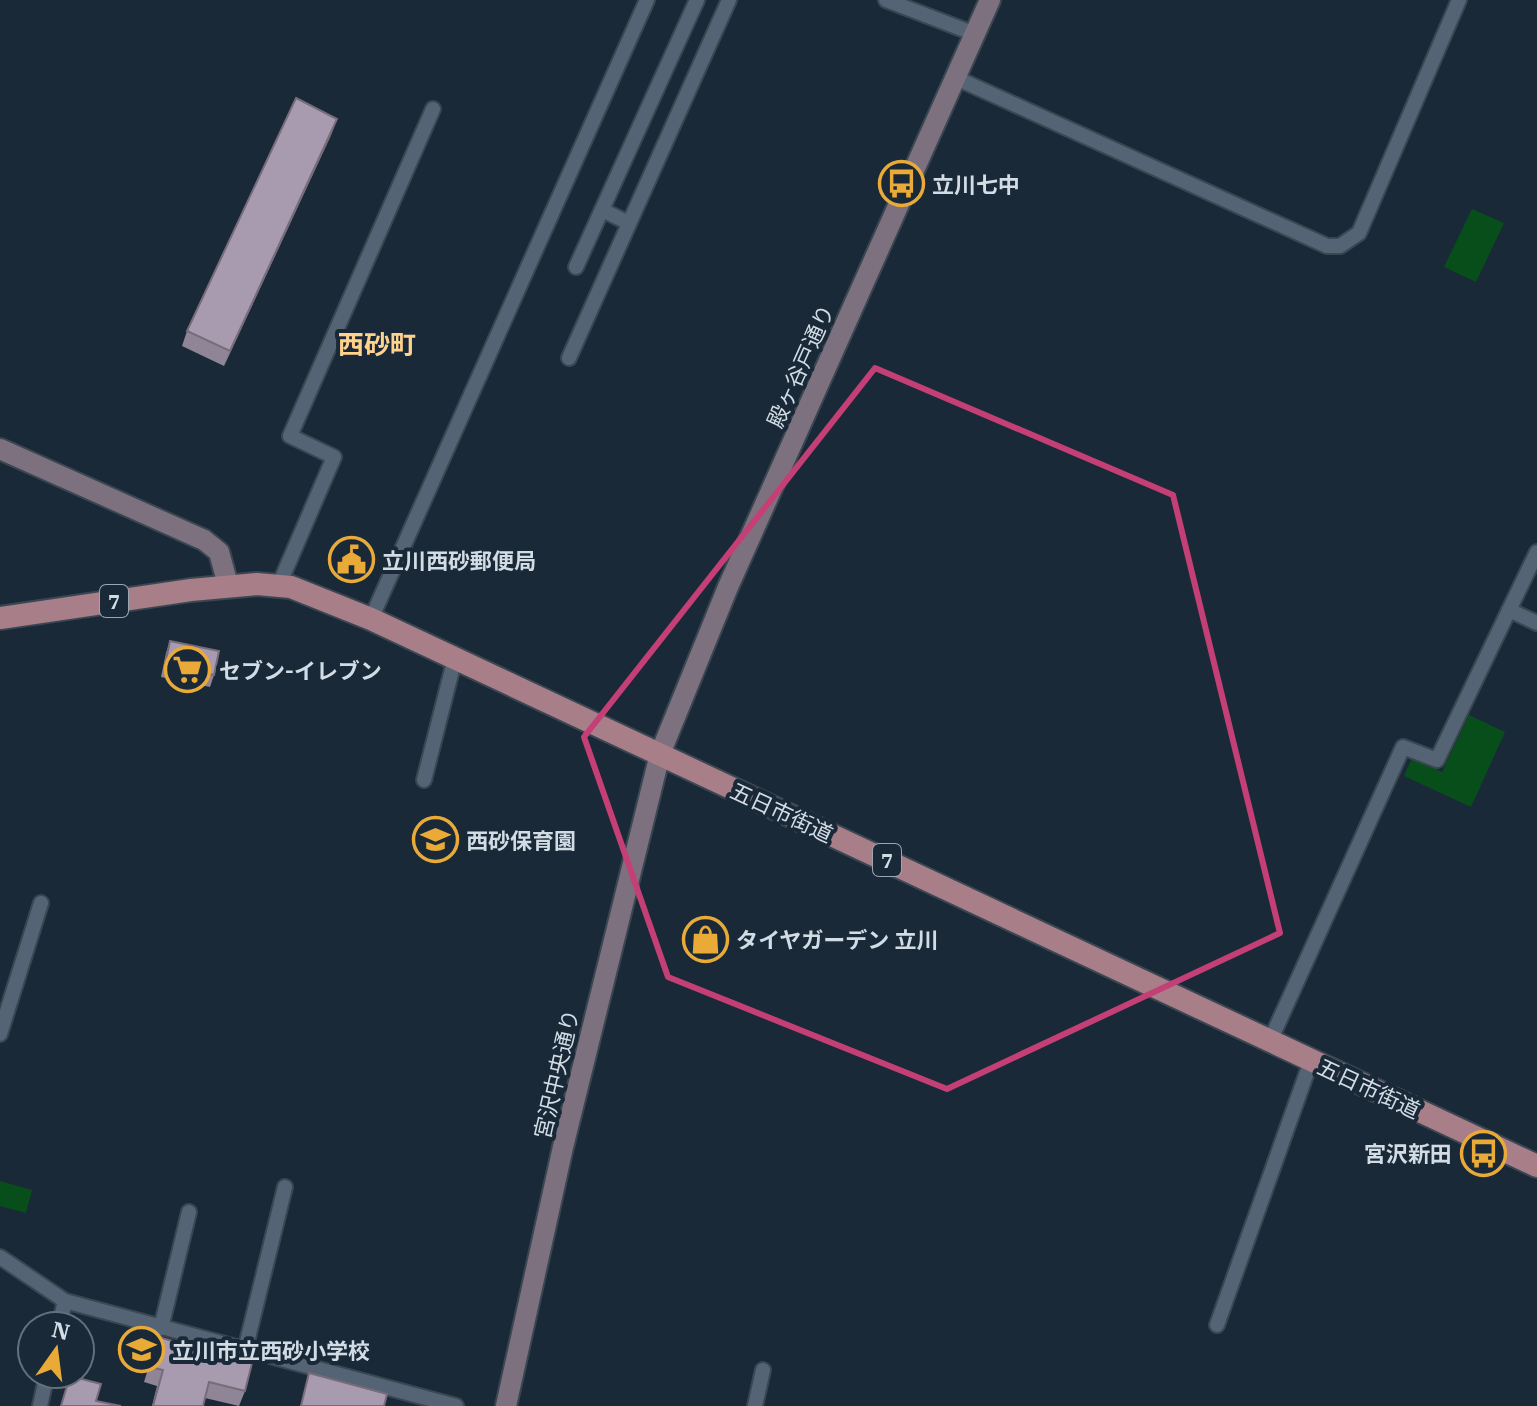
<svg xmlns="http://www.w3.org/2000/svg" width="1537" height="1406" viewBox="0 0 1537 1406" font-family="'IBM Plex Serif','Noto Sans JP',serif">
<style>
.green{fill:#084e1a}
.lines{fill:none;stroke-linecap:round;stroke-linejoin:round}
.street-casing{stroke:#3a4752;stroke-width:18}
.secondary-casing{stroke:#3a4752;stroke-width:24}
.primary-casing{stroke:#3a4752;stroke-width:26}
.street{stroke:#546475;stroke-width:14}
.secondary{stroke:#7e717f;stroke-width:20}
.primary{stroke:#a87e88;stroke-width:22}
.wall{fill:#908596}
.shaded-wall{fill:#766c7a}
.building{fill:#a89baf;stroke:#766c7a;stroke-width:2}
.marked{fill:none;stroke:#c53f77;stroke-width:6;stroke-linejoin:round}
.labels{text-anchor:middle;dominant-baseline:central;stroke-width:8;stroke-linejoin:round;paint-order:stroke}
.shield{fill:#1a2937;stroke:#9ba6b1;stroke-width:2}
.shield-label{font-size:20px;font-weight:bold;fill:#d2dce5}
.poi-label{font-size:22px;font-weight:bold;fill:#d2dce5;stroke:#1a2937;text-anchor:start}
.street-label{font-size:22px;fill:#d2dce5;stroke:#1a2937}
.quarter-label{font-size:26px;font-weight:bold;fill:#ffd28d;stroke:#1a2937}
</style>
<rect width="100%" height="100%" fill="#1a2937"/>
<g class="green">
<polygon points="1472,209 1504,223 1476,282 1444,267"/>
<polygon points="1469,715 1505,732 1471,807 1404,776 1412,758 1442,772"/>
<polygon points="0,1181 32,1190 26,1213 0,1206"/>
</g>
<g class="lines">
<defs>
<g id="street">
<polyline points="886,0 975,34"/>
<polyline points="956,78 1327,246 1340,246 1359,233 1459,0"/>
<polyline points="602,210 629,223"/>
<polyline points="576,267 697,0"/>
<polyline points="569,358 729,0"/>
<polyline points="279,585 334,457 290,436 433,109"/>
<polyline points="1509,610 1537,623"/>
<polyline points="371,619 647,0"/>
<polyline points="424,780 455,658"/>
<polyline points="0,1034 41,903"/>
<polyline points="1270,1041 1403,747 1437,760 1537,552"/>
<polyline points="0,1257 65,1301 456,1406"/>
<polyline points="1217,1325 1311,1061"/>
<polyline points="59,1326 65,1301"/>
<polyline points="161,1328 189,1212"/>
<polyline points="245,1350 285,1187"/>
<polyline points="40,1406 47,1374"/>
<polyline points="755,1406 763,1370"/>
</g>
<g id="secondary">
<polyline points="0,449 204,540 219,552 228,585"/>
<polyline points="506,1406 563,1147 660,754 728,587 990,0"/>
</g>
<polyline id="primary" points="0,618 191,590 257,584 291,587 371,619 1537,1166"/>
</defs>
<use href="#street" class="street-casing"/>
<use href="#secondary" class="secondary-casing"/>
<use href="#primary" class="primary-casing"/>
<use href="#street" class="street"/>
<use href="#secondary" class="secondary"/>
<use href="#primary" class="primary"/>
</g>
<g class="wall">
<polygon points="332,133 224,366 182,346 187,331"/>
<polygon points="170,641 214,675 210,687 161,677 166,653"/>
<polygon points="158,1337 245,1391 239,1406 205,1398 203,1406 152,1406 157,1386 144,1382"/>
</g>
<polygon class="shaded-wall" points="337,119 332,133 224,366 230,351"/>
<g class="building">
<polygon points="296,98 337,119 230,351 187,331"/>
<polygon points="170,641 219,651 214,675 165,665"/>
<polygon points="158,1337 252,1363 245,1391 209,1382 203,1406 153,1406 163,1370 150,1367"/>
<polygon points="309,1373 387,1394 384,1406 301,1406"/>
<polygon points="70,1376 101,1384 96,1401 121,1406 61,1406"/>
</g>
<path class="marked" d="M 875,368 L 1173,495 L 1280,933 L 947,1089 L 668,977 L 584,737 Z"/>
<defs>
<symbol id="bus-ring" viewBox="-11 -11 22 22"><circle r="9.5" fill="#1a2937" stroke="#e9aa38" stroke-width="1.5"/><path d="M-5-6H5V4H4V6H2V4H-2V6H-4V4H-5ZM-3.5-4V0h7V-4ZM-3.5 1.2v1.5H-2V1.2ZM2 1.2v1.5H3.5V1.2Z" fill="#e9aa38"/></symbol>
<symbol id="civic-ring" viewBox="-11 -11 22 22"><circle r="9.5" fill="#1a2937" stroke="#e9aa38" stroke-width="1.5"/><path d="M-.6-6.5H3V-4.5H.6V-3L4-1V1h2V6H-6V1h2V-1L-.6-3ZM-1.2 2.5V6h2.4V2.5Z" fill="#e9aa38"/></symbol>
<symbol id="supermarket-ring" viewBox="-11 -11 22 22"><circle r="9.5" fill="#1a2937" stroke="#e9aa38" stroke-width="1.5"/><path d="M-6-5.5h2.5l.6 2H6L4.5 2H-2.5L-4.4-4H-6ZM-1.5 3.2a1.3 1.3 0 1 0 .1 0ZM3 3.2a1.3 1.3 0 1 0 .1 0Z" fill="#e9aa38"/></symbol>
<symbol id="school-ring" viewBox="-11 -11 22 22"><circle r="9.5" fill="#1a2937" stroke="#e9aa38" stroke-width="1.5"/><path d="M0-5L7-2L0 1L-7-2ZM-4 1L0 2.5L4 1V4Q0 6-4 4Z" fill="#e9aa38"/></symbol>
<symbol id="shop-ring" viewBox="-11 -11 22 22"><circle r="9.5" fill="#1a2937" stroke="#e9aa38" stroke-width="1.5"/><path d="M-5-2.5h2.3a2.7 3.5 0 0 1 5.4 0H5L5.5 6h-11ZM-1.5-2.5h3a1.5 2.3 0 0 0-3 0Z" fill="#e9aa38"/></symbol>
</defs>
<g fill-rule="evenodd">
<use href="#bus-ring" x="876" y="158" width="51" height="51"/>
<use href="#civic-ring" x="326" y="534" width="51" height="51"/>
<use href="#supermarket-ring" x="162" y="644" width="51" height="51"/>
<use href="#school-ring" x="410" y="814" width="51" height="51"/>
<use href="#shop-ring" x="680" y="914" width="51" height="51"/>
<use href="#bus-ring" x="1458" y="1128" width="51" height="51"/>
<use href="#school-ring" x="116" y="1324" width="51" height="51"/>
</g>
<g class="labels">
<g class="shield">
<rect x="100" y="585" width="28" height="32" rx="6"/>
<rect x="873" y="844" width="28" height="32" rx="6"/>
</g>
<g class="shield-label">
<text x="114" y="601">7</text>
<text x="887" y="860">7</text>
</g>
<g class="poi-label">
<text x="932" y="184">立川七中</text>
<text x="382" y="560">立川西砂郵便局</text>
<text x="219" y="670">セブン-イレブン</text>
<text x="466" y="840">西砂保育園</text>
<text x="736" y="939">タイヤガーデン 立川</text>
<text x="1452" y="1153" text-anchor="end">宮沢新田</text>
<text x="172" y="1350">立川市立西砂小学校</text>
</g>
<g class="street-label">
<text transform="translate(800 366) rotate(-66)">殿ヶ谷戸通り</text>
<text transform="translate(782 812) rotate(25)">五日市街道</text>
<text transform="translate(556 1074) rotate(-77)">宮沢中央通り</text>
<text transform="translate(1369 1088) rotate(25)">五日市街道</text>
</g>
<g class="quarter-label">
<text x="377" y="344">西砂町</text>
</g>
</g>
<g transform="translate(56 1350) rotate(14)"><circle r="38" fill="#1a2937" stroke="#64717d" stroke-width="2"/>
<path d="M0-6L14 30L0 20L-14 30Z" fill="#e9aa38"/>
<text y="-12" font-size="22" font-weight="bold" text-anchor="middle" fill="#d2dce5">N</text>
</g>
</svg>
